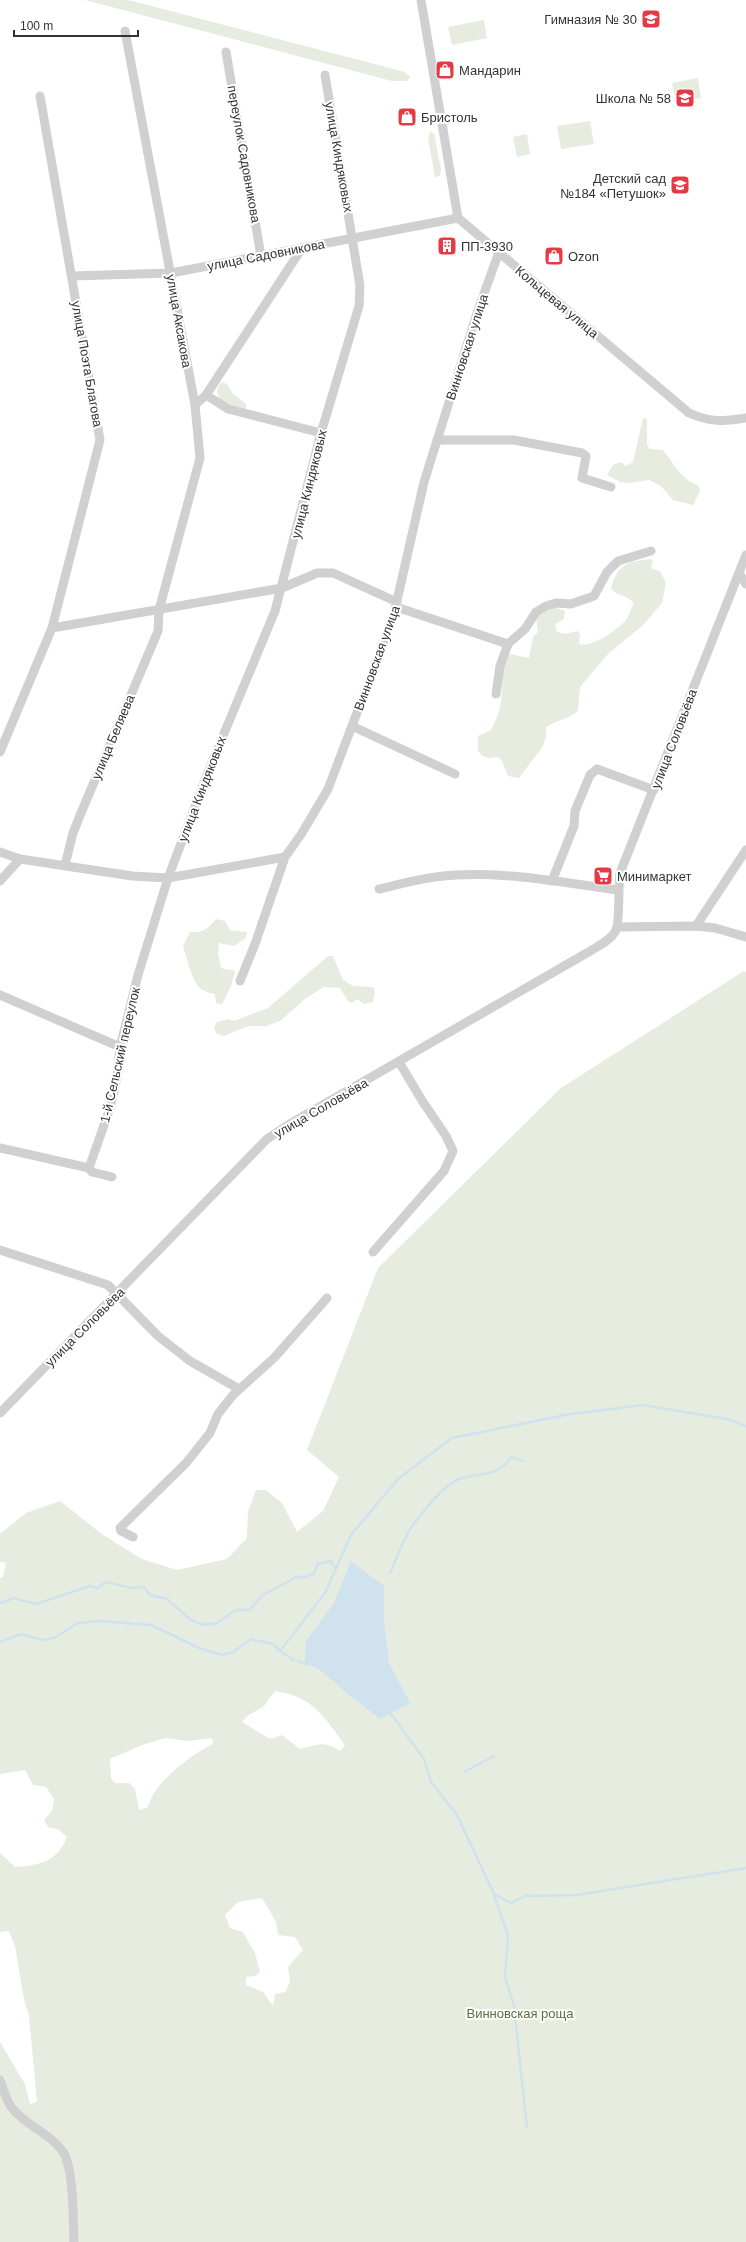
<svg xmlns="http://www.w3.org/2000/svg" width="746" height="2242" viewBox="0 0 746 2242" font-family="Helvetica,sans-serif">
<style>
.green{fill:#e6ecdf;fill-rule:evenodd}
.water{fill:#cfe2ee}
.lines{fill:none;stroke-linecap:round;stroke-linejoin:round}
.stream{stroke:#cfe2ee;stroke-width:2.5}
.minor{stroke:#d0d0d0;stroke-width:9}
.labels{text-anchor:middle;dominant-baseline:central;stroke-width:4;stroke-linejoin:round;paint-order:stroke}
.poi-label{font-size:13px;fill:#333;stroke:#fff;text-anchor:start}
.street-label{font-size:13px;fill:#333;stroke:#fff}
.park-label{font-size:13px;fill:#56703f;stroke:#fff}
</style>
<rect width="100%" height="100%" fill="#fff"/>
<g class="green">
<polygon points="85,0 128,0 405,72 410,77 407,81 392,81"/>
<polygon points="484,20 487,38 452,45 448,27"/>
<polygon points="698,78 701,98 676,102 672,83"/>
<polygon points="590,121 594,144 561,149 557,126"/>
<polygon points="430,132 434,133 441,169 440,176 435,177 428,138"/>
<polygon points="527,134 530,154 517,157 513,137"/>
<polygon points="221,382 227,384 232,393 246,404 246,409 230,408 219,398 217,390"/>
<path d="M 643,418 L 647,419 L 647,445 L 650,449 L 663,450 C 674,463 680,479 698,485 L 700,491 L 693,505 L 673,500 L 661,486 L 649,480 L 629,483 L 620,482 L 607,475 L 613,465 L 621,462 L 626,466 L 633,462 Z"/>
<path d="M 652,559 L 653,561 L 651,568 L 660,571 L 666,583 L 662,603 L 642,626 L 609,653 L 580,687 L 578,711 C 568,719 557,720 546,727 L 546,737 L 543,746 L 519,778 L 508,776 L 501,759 L 497,757 L 489,758 L 482,756 L 478,750 L 478,736 L 491,730 C 494,723 499,715 500,706 C 504,692 499,664 510,654 L 529,658 L 533,637 L 538,632 L 536,617 L 553,607 L 565,611 L 564,619 L 555,624 L 557,632 L 565,634 L 578,631 L 580,635 L 579,644 C 591,648 618,630 626,620 C 629,616 631,608 634,603 C 629,596 618,596 611,589 C 617,565 627,561 652,559 Z"/>
<path d="M 216,919 L 225,921 L 230,930 L 247,932 L 246,938 L 234,946 L 219,943 L 218,953 L 221,968 L 235,971 L 231,986 L 222,1004 L 216,1003 L 215,994 C 210,993 203,991 200,988 C 191,980 187,957 183,946 L 190,932 C 203,933 208,929 216,919 Z"/>
<polygon points="328,956 333,956 343,980 353,986 373,987 375,992 373,1002 364,1004 357,999 352,1003 348,1001 340,988 324,987 306,998 280,1021 266,1026 248,1026 224,1036 216,1033 214,1027 217,1022 229,1019 234,1021 268,1008"/>
<path d="M 744,971 L 746,972 L 746,2242 L 0,2242 L 0,2042 L 25,2084 L 30,2104 L 37,2102 L 29,2016 L 24,1999 L 15,1946 L 9,1931 L 0,1932 L 0,1853 L 15,1867 C 40,1865 57,1862 67,1837 L 58,1829 L 48,1827 L 44,1820 L 52,1811 L 54,1799 L 46,1787 L 33,1785 L 25,1770 L 0,1774 L 0,1578 L 3,1577 L 6,1563 L 0,1562 L 0,1534 L 26,1513 L 60,1501 L 103,1535 L 142,1559 L 177,1570 L 227,1559 L 247,1538 L 248,1512 L 256,1490 L 266,1490 L 282,1503 L 297,1532 L 323,1511 L 339,1477 L 307,1450 L 378,1268 L 561,1088 ZM 275,1691 C 314,1697 323,1716 345,1745 L 340,1751 C 322,1740 319,1745 300,1749 L 282,1735 L 270,1739 L 242,1722 L 247,1716 L 264,1706 ZM 165,1738 L 188,1741 L 212,1738 L 213,1744 C 192,1754 153,1783 148,1807 L 139,1810 L 135,1789 L 129,1783 L 115,1783 L 111,1778 L 110,1759 L 142,1745 ZM 262,1898 L 276,1922 L 278,1935 L 295,1937 L 303,1950 L 288,1967 L 290,1982 L 285,1992 L 275,1994 L 273,2006 L 263,1992 L 246,1985 L 246,1977 L 255,1976 L 260,1972 L 255,1953 L 243,1932 L 230,1928 L 225,1915 L 238,1902 Z"/>
</g>
<path class="water" d="M 351,1561 L 384,1586 L 384,1621 L 389,1663 L 410,1703 L 380,1719 C 368,1709 355,1700 343,1690 C 330,1679 322,1668 305,1663 L 306,1641 L 334,1603 Z"/>
<g class="lines">
<g class="stream">
<path d="M 390,1573 C 396,1559 402,1544 409,1531 C 418,1517 442,1487 457,1480 C 477,1471 497,1480 511,1457 L 523,1461"/>
<polyline points="0,1603 14,1598 36,1604 90,1586 97,1588 106,1582 131,1588 144,1587 150,1595 167,1599 191,1620 204,1625 217,1623 236,1610 249,1610 263,1595 296,1577 305,1577 314,1573 318,1564 331,1561 336,1569"/>
<polyline points="0,1642 21,1634 43,1640 54,1638 78,1623 99,1621 151,1625 199,1648 222,1655 233,1652 251,1639 273,1644 280,1651 294,1660"/>
<polyline points="280,1651 325,1593 351,1535 398,1479 452,1438 570,1414 643,1405 727,1419 746,1426"/>
<polyline points="298,1661 308,1664"/>
<polyline points="389,1711 424,1759 431,1782 457,1815 494,1894 511,1903 525,1896 577,1895 746,1868"/>
<polyline points="464,1772 494,1756"/>
<polyline points="494,1895 508,1935 505,1977 514,2006 527,2128"/>
</g>
<g class="minor">
<path d="M 421,0 L 458,218 L 689,413 C 709,422 724,422 746,418"/>
<polyline points="226,52 261,256"/>
<polyline points="72,276 171,273 458,218"/>
<polyline points="206,395 228,409 321,433"/>
<polyline points="195,405 206,395 302,248"/>
<polyline points="437,440 514,440 582,453 586,456 582,478 611,487"/>
<polyline points="739,573 746,584"/>
<polyline points="396,607 508,644"/>
<polyline points="52,628 282,588 317,573 333,573 397,602"/>
<polyline points="496,694 500,666 508,644 525,629 536,612 546,606 556,603 571,604 594,596 607,572 618,561 651,551"/>
<polyline points="352,726 455,774"/>
<polyline points="0,752 52,628 100,440 40,96"/>
<polyline points="0,852 20,859 132,876 168,878 285,857"/>
<polyline points="65,865 73,833 81,813 158,631 159,610 200,458 195,405 125,31"/>
<polyline points="0,881 20,859"/>
<polyline points="552,881 574,826 575,811 590,775 597,769 654,790"/>
<path d="M 379,889 C 405,883 430,876 457,875 C 509,872 566,883 618,890"/>
<polyline points="696,926 746,850"/>
<polyline points="617,927 696,926 715,928 746,937"/>
<polyline points="240,981 255,944 285,857 302,833 328,789 393,618 424,482 477,313 499,252"/>
<polyline points="0,995 120,1047"/>
<polyline points="0,1148 89,1168"/>
<polyline points="89,1168 110,1108 117,1078 120,1047 138,975 168,878 208,772 275,611 321,433 359,306 360,286 325,75"/>
<polyline points="89,1168 92,1172 112,1177"/>
<polyline points="0,1250 108,1285 158,1336 190,1361 239,1389"/>
<polyline points="373,1252 444,1171 453,1151 446,1136 423,1102 399,1062"/>
<path d="M 0,1413 L 267,1139 L 288,1125 L 592,950 C 600,945 612,939 616,930 C 620,923 618,885 620,873 L 746,555"/>
<polyline points="133,1537 121,1531 120,1528 186,1463 210,1433 218,1414 233,1395 274,1358 327,1298"/>
<path d="M 0,2080 C 4,2089 6,2101 12,2108 C 26,2126 50,2133 63,2152 C 74,2169 73,2220 74,2242"/>
</g>
</g>
<defs>
<symbol id="school-square" viewBox="-11 -11 22 22"><rect x="-9" y="-9" width="18" height="18" rx="4" fill="#e63946" stroke="#fff"/><path d="M0-5L7-2L0 1L-7-2ZM-4 1L0 2.5L4 1V4Q0 6-4 4Z" fill="#fff"/></symbol>
<symbol id="shop-square" viewBox="-11 -11 22 22"><rect x="-9" y="-9" width="18" height="18" rx="4" fill="#e63946" stroke="#fff"/><path d="M-5-2.5h2.3a2.7 3.5 0 0 1 5.4 0H5L5.5 6h-11ZM-1.5-2.5h3a1.5 2.3 0 0 0-3 0Z" fill="#fff"/></symbol>
<symbol id="building-square" viewBox="-11 -11 22 22"><rect x="-9" y="-9" width="18" height="18" rx="4" fill="#e63946" stroke="#fff"/><path d="M-4-6H4V6H1V3H-1V6H-4ZM-2.5-4.3h1.7v1.8h-1.7ZM.8-4.3h1.7v1.8H.8ZM-2.5-1h1.7V.8h-1.7ZM.8-1h1.7V.8H.8Z" fill="#fff"/></symbol>
<symbol id="supermarket-square" viewBox="-11 -11 22 22"><rect x="-9" y="-9" width="18" height="18" rx="4" fill="#e63946" stroke="#fff"/><path d="M-6-5.5h2.5l.6 2H6L4.5 2H-2.5L-4.4-4H-6ZM-1.5 3.2a1.3 1.3 0 1 0 .1 0ZM3 3.2a1.3 1.3 0 1 0 .1 0Z" fill="#fff"/></symbol>
</defs>
<g fill-rule="evenodd">
<use href="#school-square" x="640" y="8" width="22" height="22"/>
<use href="#shop-square" x="434" y="59" width="22" height="22"/>
<use href="#school-square" x="674" y="87" width="22" height="22"/>
<use href="#shop-square" x="396" y="106" width="22" height="22"/>
<use href="#school-square" x="669" y="174" width="22" height="22"/>
<use href="#building-square" x="436" y="235" width="22" height="22"/>
<use href="#shop-square" x="543" y="245" width="22" height="22"/>
<use href="#supermarket-square" x="592" y="865" width="22" height="22"/>
</g>
<g class="labels">
<g class="poi-label">
<text x="637" y="19" text-anchor="end">Гимназия № 30</text>
<text x="459" y="70">Мандарин</text>
<text x="671" y="98" text-anchor="end">Школа № 58</text>
<text x="421" y="117">Бристоль</text>
<text x="666" y="178" text-anchor="end">Детский сад<tspan x="666" dy="15">№184 «Петушок»</tspan></text>
<text x="461" y="246">ПП-3930</text>
<text x="568" y="256">Ozon</text>
<text x="617" y="876">Минимаркет</text>
</g>
<g class="street-label">
<text transform="translate(244 154) rotate(80)">переулок Садовникова</text>
<text transform="translate(339 157) rotate(80)">улица Киндяковых</text>
<text transform="translate(266 255) rotate(-11)">улица Садовникова</text>
<text transform="translate(557 302) rotate(40)">Кольцевая улица</text>
<text transform="translate(179 321) rotate(80)">улица Аксакова</text>
<text transform="translate(467 347) rotate(-72)">Винновская улица</text>
<text transform="translate(87 364) rotate(80)">улица Поэта Благова</text>
<text transform="translate(309 484) rotate(-76)">улица Киндяковых</text>
<text transform="translate(377 658) rotate(-70)">Винновская улица</text>
<text transform="translate(113 737) rotate(-67)">улица Беляева</text>
<text transform="translate(674 739) rotate(-69)">улица Соловьёва</text>
<text transform="translate(202 789) rotate(-69)">улица Киндяковых</text>
<text transform="translate(120 1055) rotate(-77)">1-й Сельский переулок</text>
<text transform="translate(321 1108) rotate(-30)">улица Соловьёва</text>
<text transform="translate(85 1327) rotate(-45)">улица Соловьёва</text>
</g>
<g class="park-label">
<text x="520" y="2013">Винновская роща</text>
</g>
</g>
<path d="M14 30v6h124v-6" fill="none" stroke="#333333" stroke-width="2"/>
<text x="20" y="30" font-size="12" fill="#333333" stroke="#ffffff" stroke-width="3" paint-order="stroke">100 m</text>
</svg>
